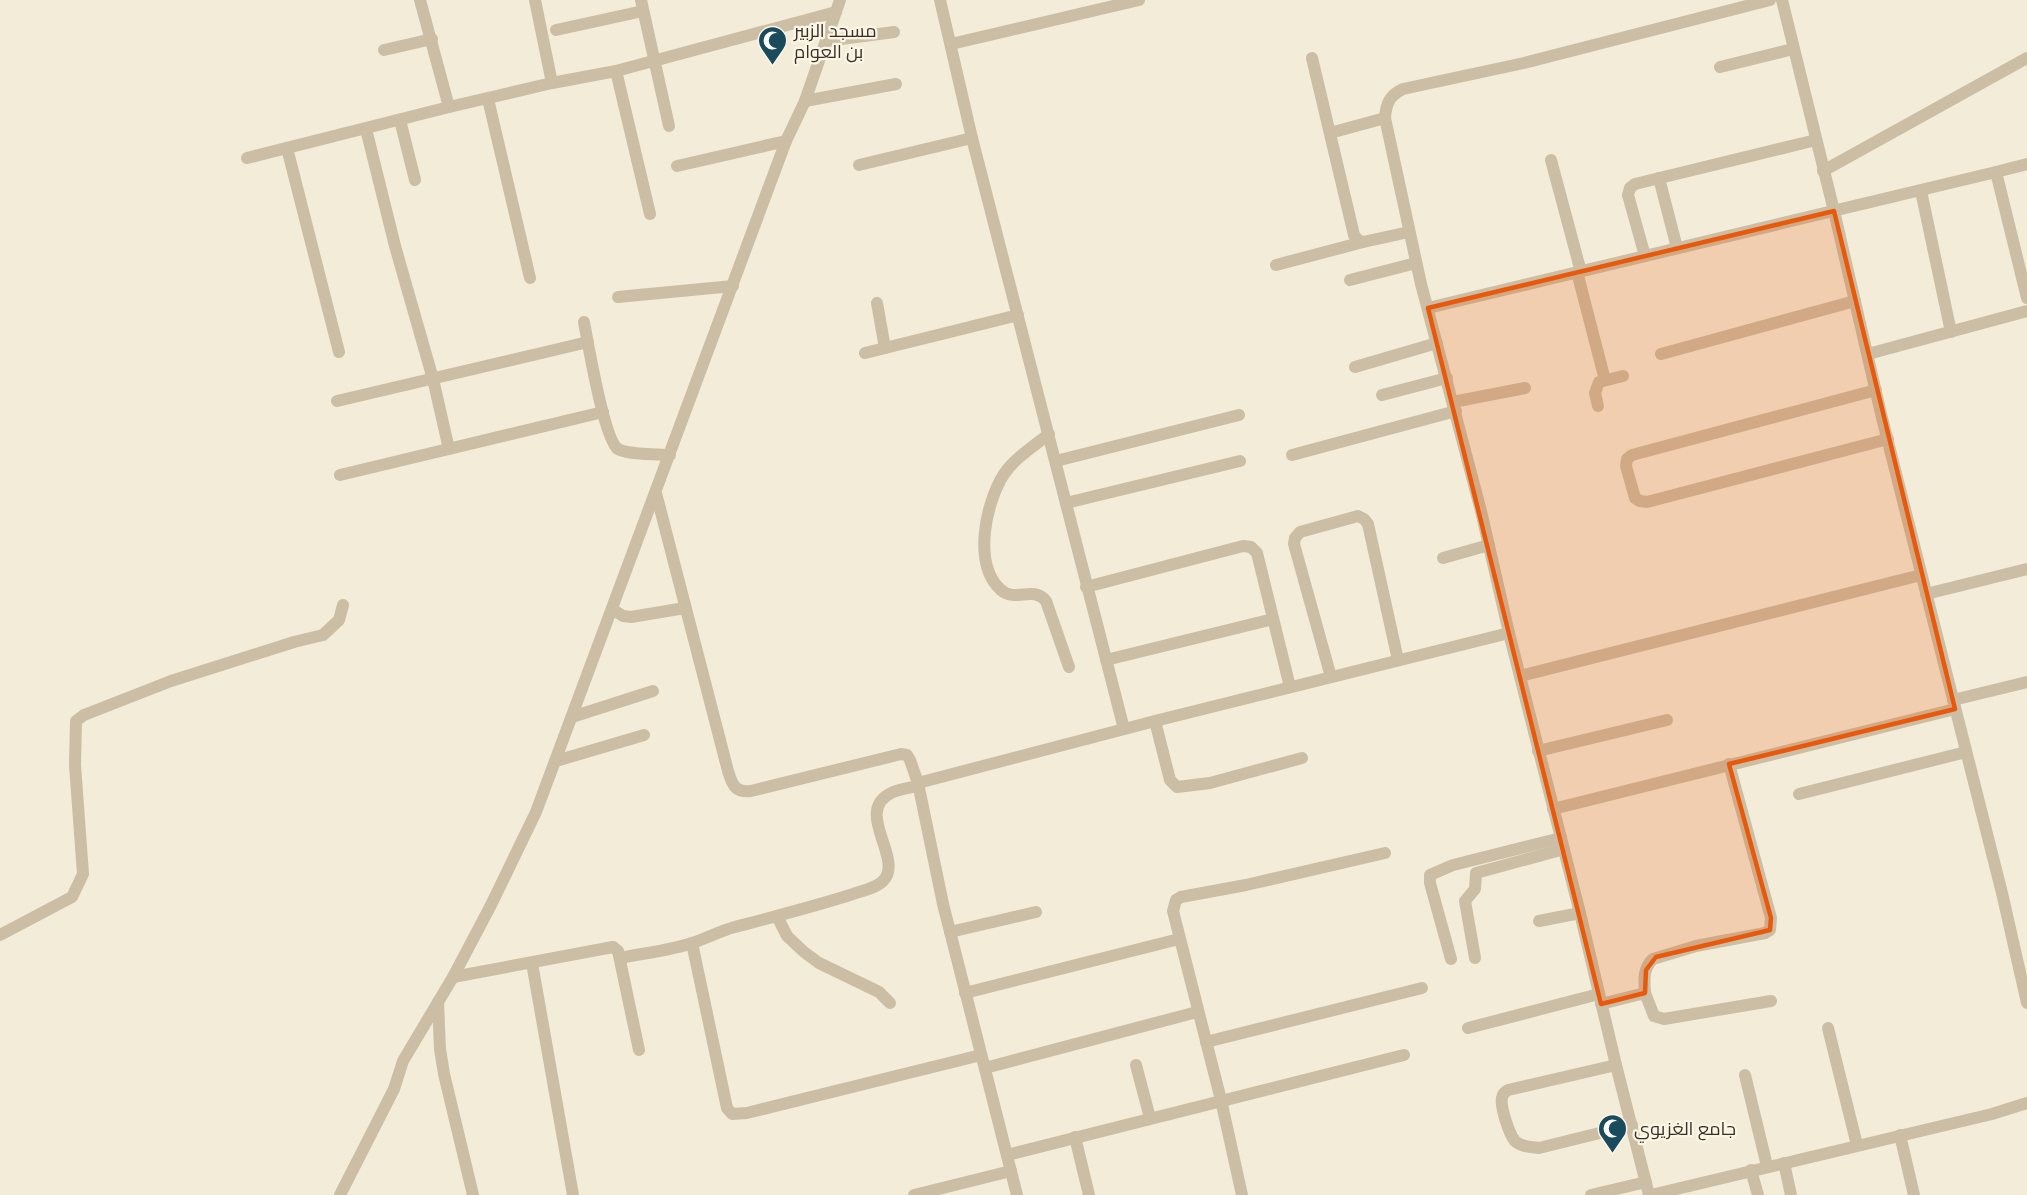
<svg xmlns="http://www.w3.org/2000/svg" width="2027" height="1195" viewBox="0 0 2027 1195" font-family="'IBM Plex Sans',Cairo,sans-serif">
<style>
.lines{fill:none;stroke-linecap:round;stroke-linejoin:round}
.minor{stroke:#ccbea4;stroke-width:12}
.marked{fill:#e8590c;fill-opacity:0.2;stroke:#e8590c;stroke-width:4.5;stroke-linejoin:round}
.labels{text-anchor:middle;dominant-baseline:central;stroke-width:4.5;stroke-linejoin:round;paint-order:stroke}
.poi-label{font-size:18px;fill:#372f26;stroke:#fbf5e6;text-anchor:start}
</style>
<rect width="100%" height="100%" fill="#f3ecd9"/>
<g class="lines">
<g class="minor">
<polyline points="420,0 449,107"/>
<polyline points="535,0 552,83"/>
<polyline points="641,0 669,126"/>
<polyline points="940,0 972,138 1124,729"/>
<polyline points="1782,0 1834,211 1882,418 2002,893 2027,1003"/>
<polyline points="556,30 643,11"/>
<polyline points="826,41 894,32"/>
<polyline points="951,44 1139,0"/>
<polyline points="384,50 432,39"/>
<polyline points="1312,58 1354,235 1358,240 1363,242 1409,232"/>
<polyline points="1720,67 1793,49"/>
<polyline points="616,71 650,214"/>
<polyline points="488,99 530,278"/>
<polyline points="805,101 896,84"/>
<polyline points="400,120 415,180"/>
<polyline points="366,129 395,246 433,379 449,449"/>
<polyline points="1330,133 1385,118"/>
<polyline points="287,148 339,352"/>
<polyline points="247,158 449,107 552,83 616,71 836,12"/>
<polyline points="1551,160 1581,272"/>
<polyline points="2027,164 1996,172 2027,298"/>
<polyline points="859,165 972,138"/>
<polyline points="677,166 786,141"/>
<polyline points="1823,171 2027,58"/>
<polyline points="1659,178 1677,248"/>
<polyline points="1921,191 1951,332"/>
<polyline points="1645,256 1628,195 1630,188 1635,184 1816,140"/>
<polyline points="1276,265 1363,242"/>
<polyline points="1577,272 1605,380"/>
<polyline points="1350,280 1416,263"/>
<polyline points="618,297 733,286"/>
<polyline points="877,303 885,348"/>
<polyline points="1428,308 1996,172"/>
<path d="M 584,322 C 588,343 604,439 618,449 C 629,455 657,454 670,455"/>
<polyline points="865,353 1018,315"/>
<polyline points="1661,354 1855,301"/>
<polyline points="1868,354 2027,311"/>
<polyline points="1355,367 1437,343"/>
<polyline points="1876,390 1632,455 1627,459 1626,466 1635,498 1640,501 1647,502 1888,439"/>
<polyline points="1382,395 1447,378"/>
<polyline points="337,401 588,342"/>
<polyline points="1453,402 1525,388"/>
<polyline points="1598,406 1595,393 1599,382 1623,376"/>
<path d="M 1049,434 C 1034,446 1015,458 1004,474 C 986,502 972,564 1001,590 C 1016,603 1033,585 1046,601 L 1069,667"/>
<polyline points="1292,455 1456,411"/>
<polyline points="1056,461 1239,415"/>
<polyline points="340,475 603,412"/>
<path d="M 656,493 L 728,771 C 732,784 735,793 751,791 L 901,754 L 907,755 L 910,760 L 918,783 L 943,904 L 1017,1195"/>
<polyline points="1066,503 1240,461"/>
<polyline points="1443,558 1489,545"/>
<polyline points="1086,587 1243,546 1251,547 1257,553 1290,687"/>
<polyline points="1926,594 2027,569"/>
<polyline points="612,609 623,616 631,617 685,608"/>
<polyline points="1106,660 1273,619"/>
<polyline points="1520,676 1921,575"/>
<polyline points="1331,677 1294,544 1295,538 1300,532 1358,516 1364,519 1368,524 1398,660"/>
<polyline points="1953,700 2027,682"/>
<polyline points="572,717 653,691"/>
<polyline points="1155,721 1170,780 1177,787 1210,783 1302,758"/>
<polyline points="1538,751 1667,720"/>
<polyline points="556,761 644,735"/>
<polyline points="918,783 1155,721 1509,633"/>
<polyline points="1799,794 1966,752"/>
<polyline points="1553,809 1955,709"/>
<polyline points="777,916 787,936 804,952 819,963 879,992 890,1003"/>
<polyline points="1539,921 1580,913"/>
<polyline points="950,932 1036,912"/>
<polyline points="0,935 72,897 83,874 75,765 76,721 84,715 171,681 294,642 323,635 339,620 343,605"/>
<polyline points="692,943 727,1108 732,1114 747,1113 981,1055"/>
<path d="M 620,958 C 643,953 669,951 692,943 C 707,938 720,931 735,927 C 773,917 812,907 850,895 C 860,891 875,889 883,881 C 905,859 853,812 891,793 C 899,789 909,788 918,786"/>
<polyline points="1475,958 1465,901 1475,889 1476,873 1564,849"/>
<polyline points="1451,959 1430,883 1430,875 1453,865 1561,838"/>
<polyline points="532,963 573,1195"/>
<polyline points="453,977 613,947 618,951 639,1050"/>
<polyline points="965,993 1179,939"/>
<path d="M 1645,993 C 1644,980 1643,968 1653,959 L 1696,946 L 1765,933 L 1770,930 L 1771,918 L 1729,764"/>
<polyline points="438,1002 440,1049 444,1074 473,1195"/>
<polyline points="1601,1004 1645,993 1654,1016 1664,1019 1771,1001"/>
<polyline points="1468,1028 1599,994"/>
<polyline points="1828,1028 1857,1145"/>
<polyline points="1206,1042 1422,988"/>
<polyline points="1136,1065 1150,1118"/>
<path d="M 1616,1065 L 1508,1090 C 1504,1093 1503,1093 1502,1098 C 1500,1106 1509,1134 1515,1141 C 1521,1147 1531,1147 1539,1148 L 1632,1125"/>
<polyline points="985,1068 1197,1012"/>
<polyline points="1745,1075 1767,1166"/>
<polyline points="1900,1135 1914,1195"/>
<polyline points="1075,1137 1089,1195"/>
<polyline points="1007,1155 1404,1055"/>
<polyline points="1784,1163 1791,1195"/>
<polyline points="1751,1170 1758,1195"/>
<polyline points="340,1195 394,1089 403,1061 453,977 491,905 536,812 786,141 805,101 840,0"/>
<polyline points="914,1195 1011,1171"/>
<polyline points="1242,1195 1221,1100 1173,911 1176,900 1181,897 1246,885 1385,853"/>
<polyline points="1591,1195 1646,1182"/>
<path d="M 1649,1195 L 1616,1065 L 1580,913 L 1509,633 L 1481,511 L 1421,284 L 1385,118 C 1386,103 1390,95 1403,89 L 1524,63 L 1770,0"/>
<polyline points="1651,1195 1992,1114 2027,1103"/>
</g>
</g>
<path class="marked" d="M 1834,211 L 1955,709 L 1729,764 L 1771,918 L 1770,930 L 1656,957 L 1646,970 L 1645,993 L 1601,1004 L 1428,308 Z"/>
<defs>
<symbol id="mosque-pin" viewBox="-11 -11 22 30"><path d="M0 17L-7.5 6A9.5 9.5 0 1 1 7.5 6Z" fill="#194b5c" stroke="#fbf5e6"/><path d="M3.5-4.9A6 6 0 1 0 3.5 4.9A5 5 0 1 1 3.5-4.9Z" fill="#fff"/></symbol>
</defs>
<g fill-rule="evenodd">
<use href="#mosque-pin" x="756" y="24" width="33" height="45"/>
<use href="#mosque-pin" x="1596" y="1112" width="33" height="45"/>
</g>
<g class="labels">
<g class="poi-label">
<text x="794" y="30">مسجد الزبير<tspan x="794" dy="21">بن العوام</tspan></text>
<text x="1634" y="1128">جامع الغزيوي</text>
</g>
</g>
</svg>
